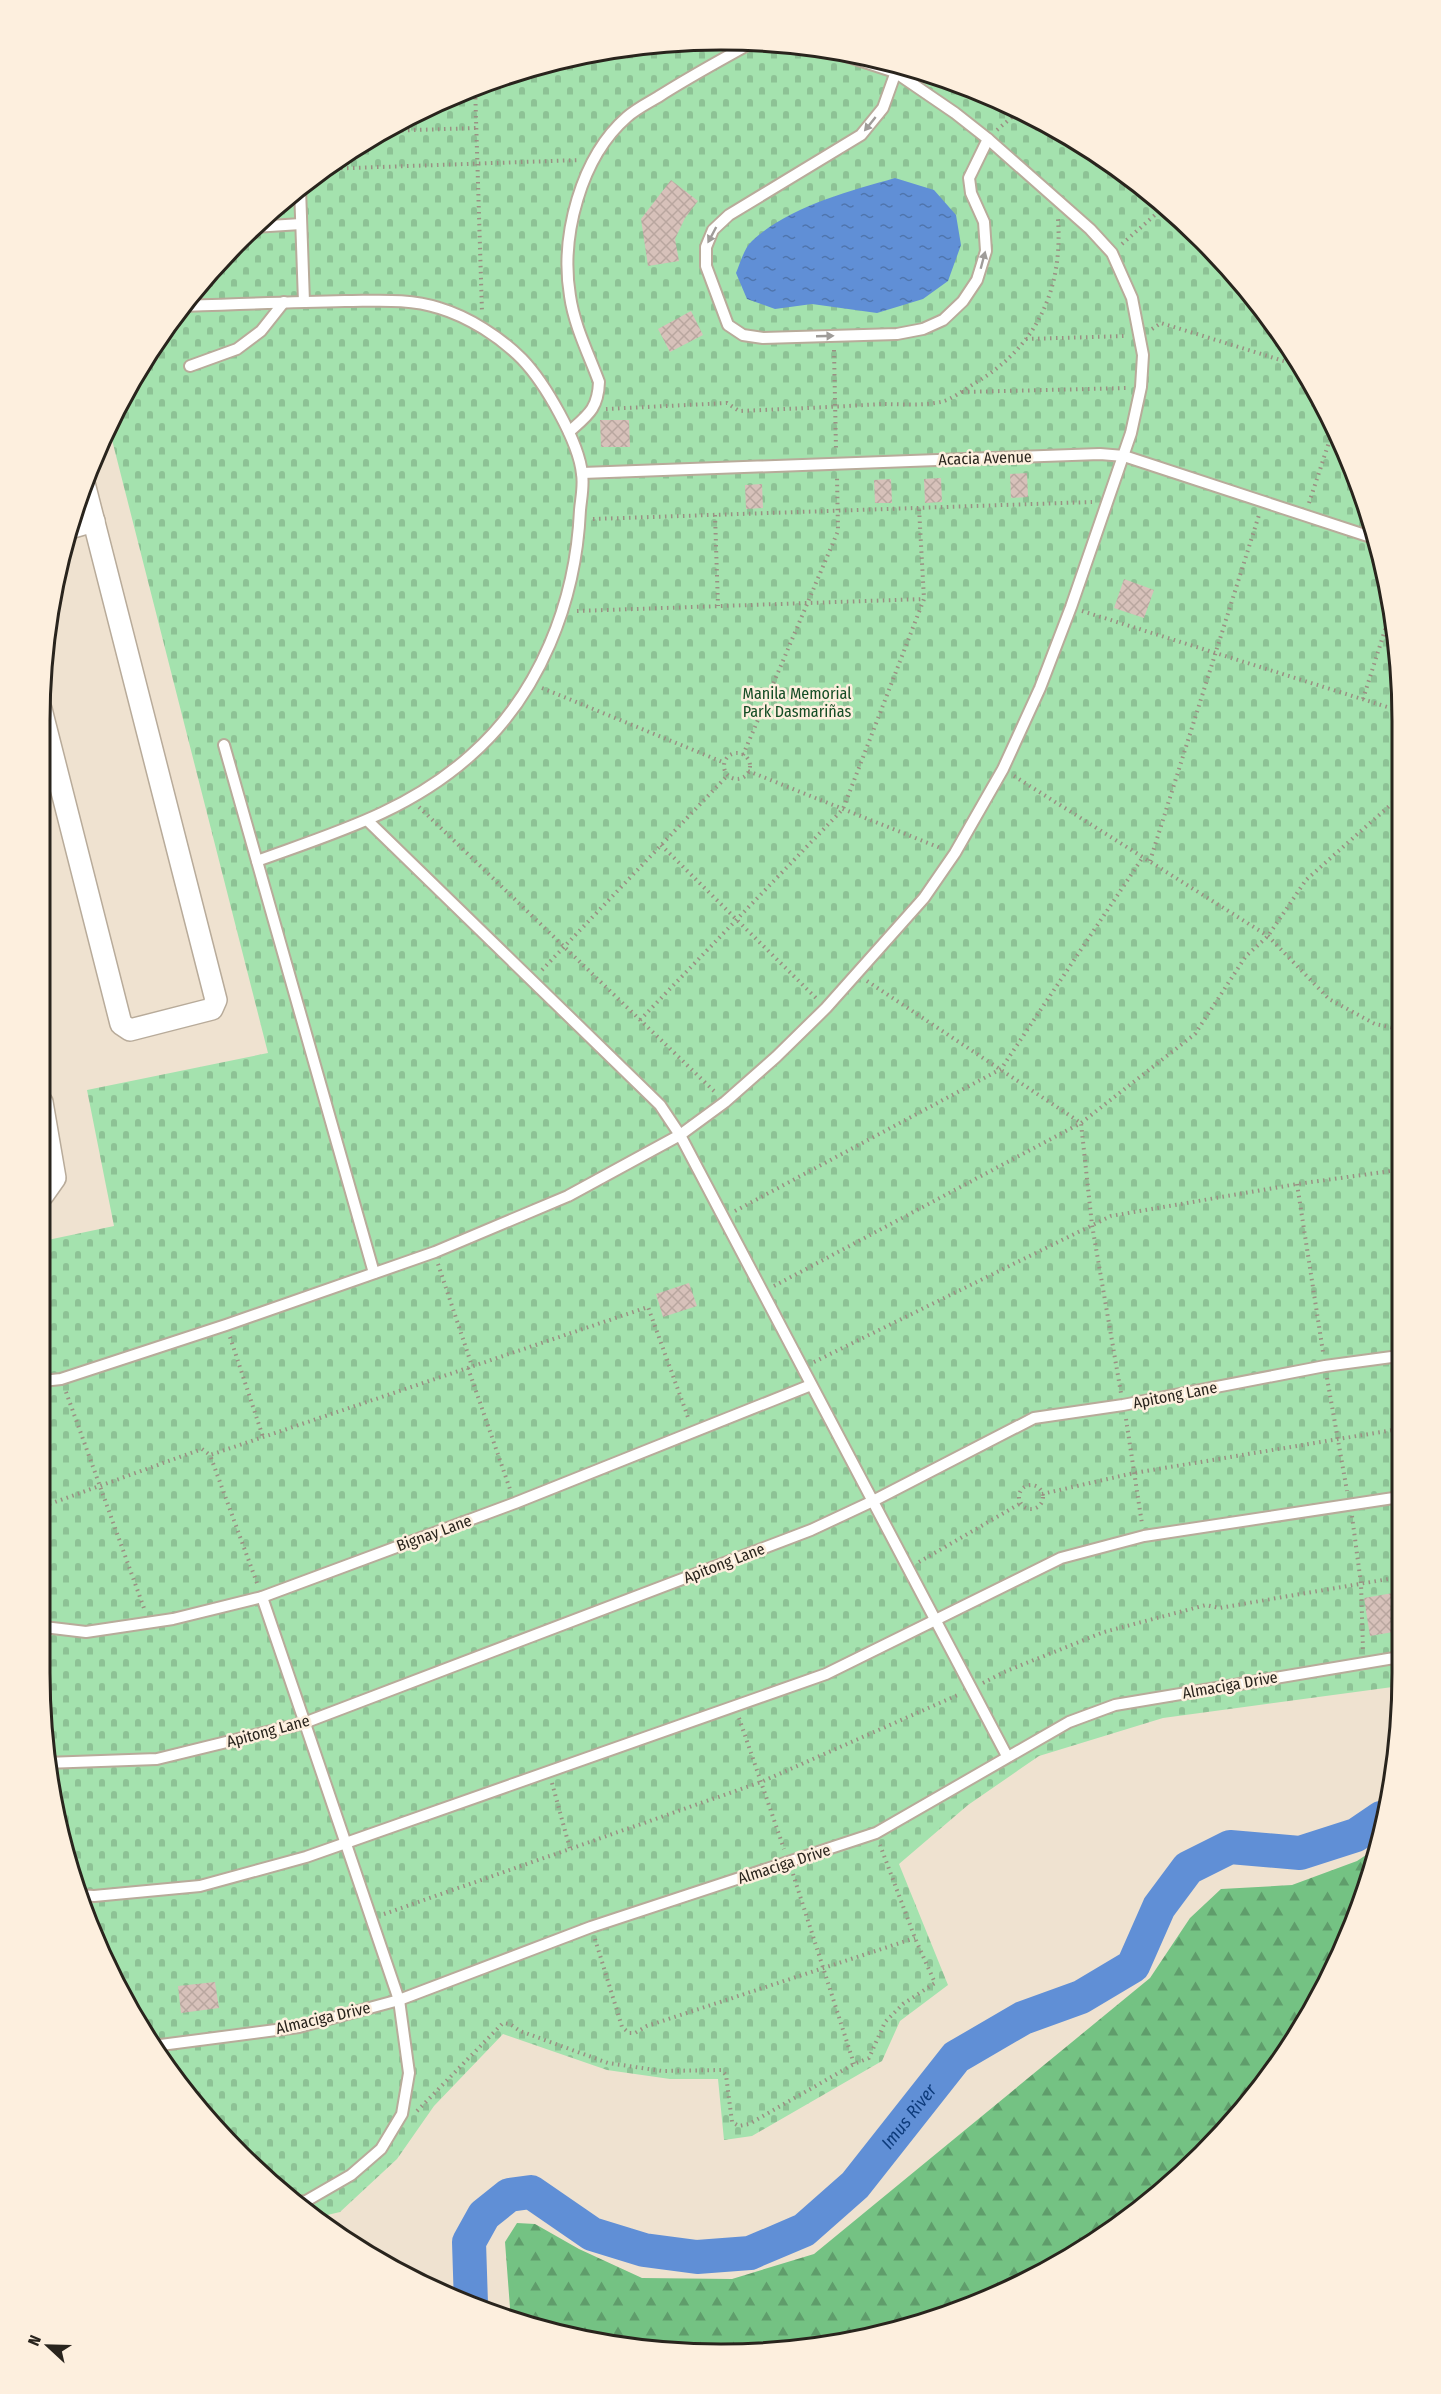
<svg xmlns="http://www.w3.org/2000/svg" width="1441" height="2394" viewBox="0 0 1441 2394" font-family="'Fira Sans Condensed',sans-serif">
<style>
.forest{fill:url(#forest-firs)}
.cemetery{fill:url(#cemetery-stones)}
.water{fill:url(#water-ripples)}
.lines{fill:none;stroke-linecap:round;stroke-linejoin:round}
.river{stroke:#608fd6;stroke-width:34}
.building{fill:url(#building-cross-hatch)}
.service-casing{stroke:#b8ab9a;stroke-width:14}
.minor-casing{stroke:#b8ab9a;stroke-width:24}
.path{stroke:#9a9083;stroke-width:4;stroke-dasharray:1.5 4.5;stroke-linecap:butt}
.service{stroke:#fff;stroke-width:10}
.minor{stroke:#fff;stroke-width:21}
.oneway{fill:#9f9c99}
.labels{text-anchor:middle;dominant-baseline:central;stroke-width:5;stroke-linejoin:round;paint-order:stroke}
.street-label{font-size:16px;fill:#29241d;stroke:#fdefde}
.park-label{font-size:16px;fill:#144c24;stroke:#fdefde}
.water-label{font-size:18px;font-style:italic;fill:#0d3b7b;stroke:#fdefde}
.rim{fill:none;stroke:#29241d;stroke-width:3}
</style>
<defs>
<pattern id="forest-firs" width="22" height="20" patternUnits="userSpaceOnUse" patternTransform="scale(1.5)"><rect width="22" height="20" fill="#74c283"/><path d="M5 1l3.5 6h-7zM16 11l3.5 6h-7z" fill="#5f9d6b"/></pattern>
<pattern id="cemetery-stones" width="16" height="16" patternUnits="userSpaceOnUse" patternTransform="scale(1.5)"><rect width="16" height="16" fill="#a4e2ae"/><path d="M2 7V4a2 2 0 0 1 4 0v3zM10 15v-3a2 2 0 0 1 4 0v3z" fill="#8dc295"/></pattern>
<pattern id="water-ripples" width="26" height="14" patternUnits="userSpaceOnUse" patternTransform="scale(1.5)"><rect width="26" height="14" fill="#608fd6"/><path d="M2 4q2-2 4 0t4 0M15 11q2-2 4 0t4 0" fill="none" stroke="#4f75ad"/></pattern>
<pattern id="building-cross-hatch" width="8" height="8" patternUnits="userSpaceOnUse" patternTransform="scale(1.5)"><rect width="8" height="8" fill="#d7c1ba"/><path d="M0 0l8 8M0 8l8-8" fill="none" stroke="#b9a69f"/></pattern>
</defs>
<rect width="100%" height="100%" fill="#efe2d0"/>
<polygon class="forest" points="1375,1849 1366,1893 1287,2052 1203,2155 1135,2214 1022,2285 939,2319 810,2349 720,2355 631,2349 511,2321 505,2242 517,2223 535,2224 579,2249 642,2278 732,2279 814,2254 1150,1978 1190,1918 1221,1889 1292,1885 1357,1861"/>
<polygon class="cemetery" points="721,39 854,52 982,91 1099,154 1203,239 1311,379 1366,501 1396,632 1400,1686 1163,1718 1039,1756 968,1805 899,1864 948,1985 900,2021 882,2061 752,2136 724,2140 718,2079 670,2079 607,2070 503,2034 434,2106 397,2159 340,2212 315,2218 239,2156 180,2088 109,1975 75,1892 45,1763 43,1241 114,1226 87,1090 268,1053 110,432 154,342 239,238 342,154 460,91 588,52"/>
<path class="water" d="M 895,178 L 934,190 L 956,215 L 961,245 L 948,281 L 923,299 L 877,313 L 812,304 L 775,309 L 747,299 L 736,273 C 740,264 744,248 752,241 C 790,206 847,192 895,178 Z"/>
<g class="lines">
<path class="river" id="s1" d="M 471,2304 L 469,2242 L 484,2215 L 509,2195 L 531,2192 L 592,2234 L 644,2250 L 697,2257 L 750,2253 L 804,2230 L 855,2185 L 956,2057 L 1023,2018 L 1081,1997 L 1133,1966 L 1159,1907 L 1188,1868 L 1230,1847 L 1300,1853 L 1356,1835 L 1381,1818"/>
</g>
<g class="building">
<polygon points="671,180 698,201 685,218 675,239 679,261 648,266 641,219"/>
<polygon points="691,311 703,335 670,352 658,329"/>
<polygon points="600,420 629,420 630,447 601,447"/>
<polygon points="1027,473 1028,497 1011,498 1010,474"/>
<polygon points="941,478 942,502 925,503 924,479"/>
<polygon points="891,479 892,503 875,503 874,480"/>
<polygon points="762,484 763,508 746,509 745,485"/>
<polygon points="1124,579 1154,590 1144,618 1114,608"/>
<polygon points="689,1283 697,1306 663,1317 656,1294"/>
<polygon points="1393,1593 1399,1631 1370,1636 1364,1598"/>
<polygon points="215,1982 219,2008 181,2013 178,1986"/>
</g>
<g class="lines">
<defs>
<g id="service">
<polyline points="898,66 883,108 861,135 729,215 713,230 706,247 706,266 728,325 743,335 763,338 897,334 923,329 943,320 963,301 977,280 986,251 984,222 971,193 969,178 988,139"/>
<polyline points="300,188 304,302"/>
<polyline points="253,227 301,224"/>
<path d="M 183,306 C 237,304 291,302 345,301 C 376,301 409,298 439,308 C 469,317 500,337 522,359 C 545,383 579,442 582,474 C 584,485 581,499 580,510 C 576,601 540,695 470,756 C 407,812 334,833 257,861"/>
<polyline points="190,366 237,349 261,331 284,302"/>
<path d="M 569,432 C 588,415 598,409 599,382 C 589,355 574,325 570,296 C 560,236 581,157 627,117 C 636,109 648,103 658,97 C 689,77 721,60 753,42"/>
<polyline points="582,473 1100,454 1124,456 1374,538"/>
<polyline points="224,745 374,1273"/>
<polyline points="368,821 660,1105 680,1135 1007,1756"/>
<polyline points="43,1381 61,1379 226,1325 435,1252 568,1196 680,1135 725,1102 776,1057 826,1008 924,898 955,853 1003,769 1040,688 1071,607 1131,433 1141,387 1143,355 1132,298 1112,253 1090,229 988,139 955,113 895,72 828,50"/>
<polyline points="262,1597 399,2000 409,2073 402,2114 381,2149 351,2175 306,2201 296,2202"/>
<polyline points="44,1627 86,1632 173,1619 262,1597 515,1503 811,1385"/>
<polyline points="45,1763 157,1759 304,1723 811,1530 873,1501 1034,1418 1123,1405 1325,1366 1399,1356"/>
<polyline points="76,1895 94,1896 200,1886 306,1857 826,1674 1061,1558 1144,1536 1400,1497"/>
<polyline points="153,2046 299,2027 399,2000 591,1927 876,1833 1069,1722 1115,1705 1400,1657"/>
</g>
<g id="minor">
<polyline points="70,528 94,521"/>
<polyline points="41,709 121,1024 130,1030 212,1009 216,1000 84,483"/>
<polyline points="42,1102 55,1178 43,1195"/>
</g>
</defs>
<use href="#service" class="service-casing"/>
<use href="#minor" class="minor-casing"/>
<g class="path">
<polyline points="475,86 482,312"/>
<polyline points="452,95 476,94"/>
<polyline points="997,130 1019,111"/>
<polyline points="384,131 477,128"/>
<polyline points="323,169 580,160"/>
<polyline points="1122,244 1164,207"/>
<polyline points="1152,329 1161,323 1300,366"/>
<polyline points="1026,339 1126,336"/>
<polyline points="834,350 836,450"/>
<polyline points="962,392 1129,388"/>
<path d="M 606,409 L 727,403 L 739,411 C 787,409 834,407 881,404 C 900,404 922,406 941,402 C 953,399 966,388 977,382 C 1038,345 1063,288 1058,219"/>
<polyline points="1309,503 1333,430"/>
<polyline points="715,515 718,606"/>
<polyline points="593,519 1092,502"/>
<polyline points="577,611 924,599"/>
<polyline points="1082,611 1397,710"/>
<polyline points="542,688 725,763"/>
<polyline points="1363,699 1391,611"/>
<circle cx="737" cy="766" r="13"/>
<polyline points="743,755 838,531 837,476"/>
<polyline points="748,771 943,849"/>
<polyline points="1014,776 1268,936 1329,999 1375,1024 1398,1029"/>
<polyline points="419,807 716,1093"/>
<polyline points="661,845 817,999"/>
<polyline points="1150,861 1259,515"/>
<polyline points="542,970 728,775"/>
<polyline points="867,981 1081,1123 1092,1225 1121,1393"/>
<polyline points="640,1020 843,809 924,599 919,508"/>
<polyline points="1297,1184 1323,1352"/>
<polyline points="735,1211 1001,1069 1143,857"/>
<polyline points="438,1264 472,1366"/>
<polyline points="774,1286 1081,1123 1195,1034 1246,956 1268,936 1306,880 1397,799"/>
<polyline points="230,1337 263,1437"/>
<polyline points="814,1362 1111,1216 1297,1184 1398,1170"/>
<polyline points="468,1368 511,1492"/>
<polyline points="1327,1378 1347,1491"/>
<polyline points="66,1392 145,1611"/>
<polyline points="1126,1419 1142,1524"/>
<circle cx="1031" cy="1497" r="12"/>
<polyline points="1042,1494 1134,1473 1399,1429"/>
<polyline points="44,1506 202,1449 210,1455"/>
<polyline points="1352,1516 1361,1584 1363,1649"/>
<polyline points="919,1562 1021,1503"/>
<polyline points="257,1583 210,1455 648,1307 689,1420"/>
<polyline points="983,1683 1004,1672 1104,1632 1206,1605 1219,1608 1400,1577"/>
<polyline points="739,1718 784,1849"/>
<polyline points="552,1783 570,1849"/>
<polyline points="793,1874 854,2064"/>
<polyline points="384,1914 761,1782 960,1694"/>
<polyline points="595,1939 622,2027 629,2033 635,2033 647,2026 915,1938"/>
<polyline points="417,2111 503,2023 510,2024 520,2031 608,2063 662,2071 721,2070 726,2075 732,2122 739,2126 749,2124 854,2064 869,2058 885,2022 903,2004 935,1983 915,1938 880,1845"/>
</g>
<use href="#service" class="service"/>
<use href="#minor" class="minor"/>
</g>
<defs><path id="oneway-solid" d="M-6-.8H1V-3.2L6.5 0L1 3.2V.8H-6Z" transform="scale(1.5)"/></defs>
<g class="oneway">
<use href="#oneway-solid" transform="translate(870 124) rotate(129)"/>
<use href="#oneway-solid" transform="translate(712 235) rotate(118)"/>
<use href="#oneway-solid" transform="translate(983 260) rotate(-75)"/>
<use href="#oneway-solid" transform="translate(825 336) rotate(-2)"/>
</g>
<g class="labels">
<g class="street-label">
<text transform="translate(985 458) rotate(-2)">Acacia Avenue</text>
<text transform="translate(1175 1395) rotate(-11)">Apitong Lane</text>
<text transform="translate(434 1533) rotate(-20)">Bignay Lane</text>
<text transform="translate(724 1563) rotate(-21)">Apitong Lane</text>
<text transform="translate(1230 1685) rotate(-10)">Almaciga Drive</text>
<text transform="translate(268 1731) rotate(-15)">Apitong Lane</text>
<text transform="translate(784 1864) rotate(-18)">Almaciga Drive</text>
<text transform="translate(323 2018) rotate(-13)">Almaciga Drive</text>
</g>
<g class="park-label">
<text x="797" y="693">Manila Memorial<tspan x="797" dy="18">Park Dasmariñas</tspan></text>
</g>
<g class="water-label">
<text stroke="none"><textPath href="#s1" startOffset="596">Imus River</textPath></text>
</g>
</g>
<path d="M0 0H1441V2394H0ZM721 50H721A671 671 0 0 1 1392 721V1673A671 671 0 0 1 721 2344H721A671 671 0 0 1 50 1673V721A671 671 0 0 1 721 50Z" fill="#fdefde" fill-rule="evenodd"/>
<path class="rim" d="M721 50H721A671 671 0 0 1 1392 721V1673A671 671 0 0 1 721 2344H721A671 671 0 0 1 50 1673V721A671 671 0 0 1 721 50Z"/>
<g transform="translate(48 2346) rotate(292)" stroke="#fdefde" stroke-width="4.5" paint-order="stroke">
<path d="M0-4.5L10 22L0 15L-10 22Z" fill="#29241d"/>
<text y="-9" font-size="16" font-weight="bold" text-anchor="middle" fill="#29241d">N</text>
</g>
</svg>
